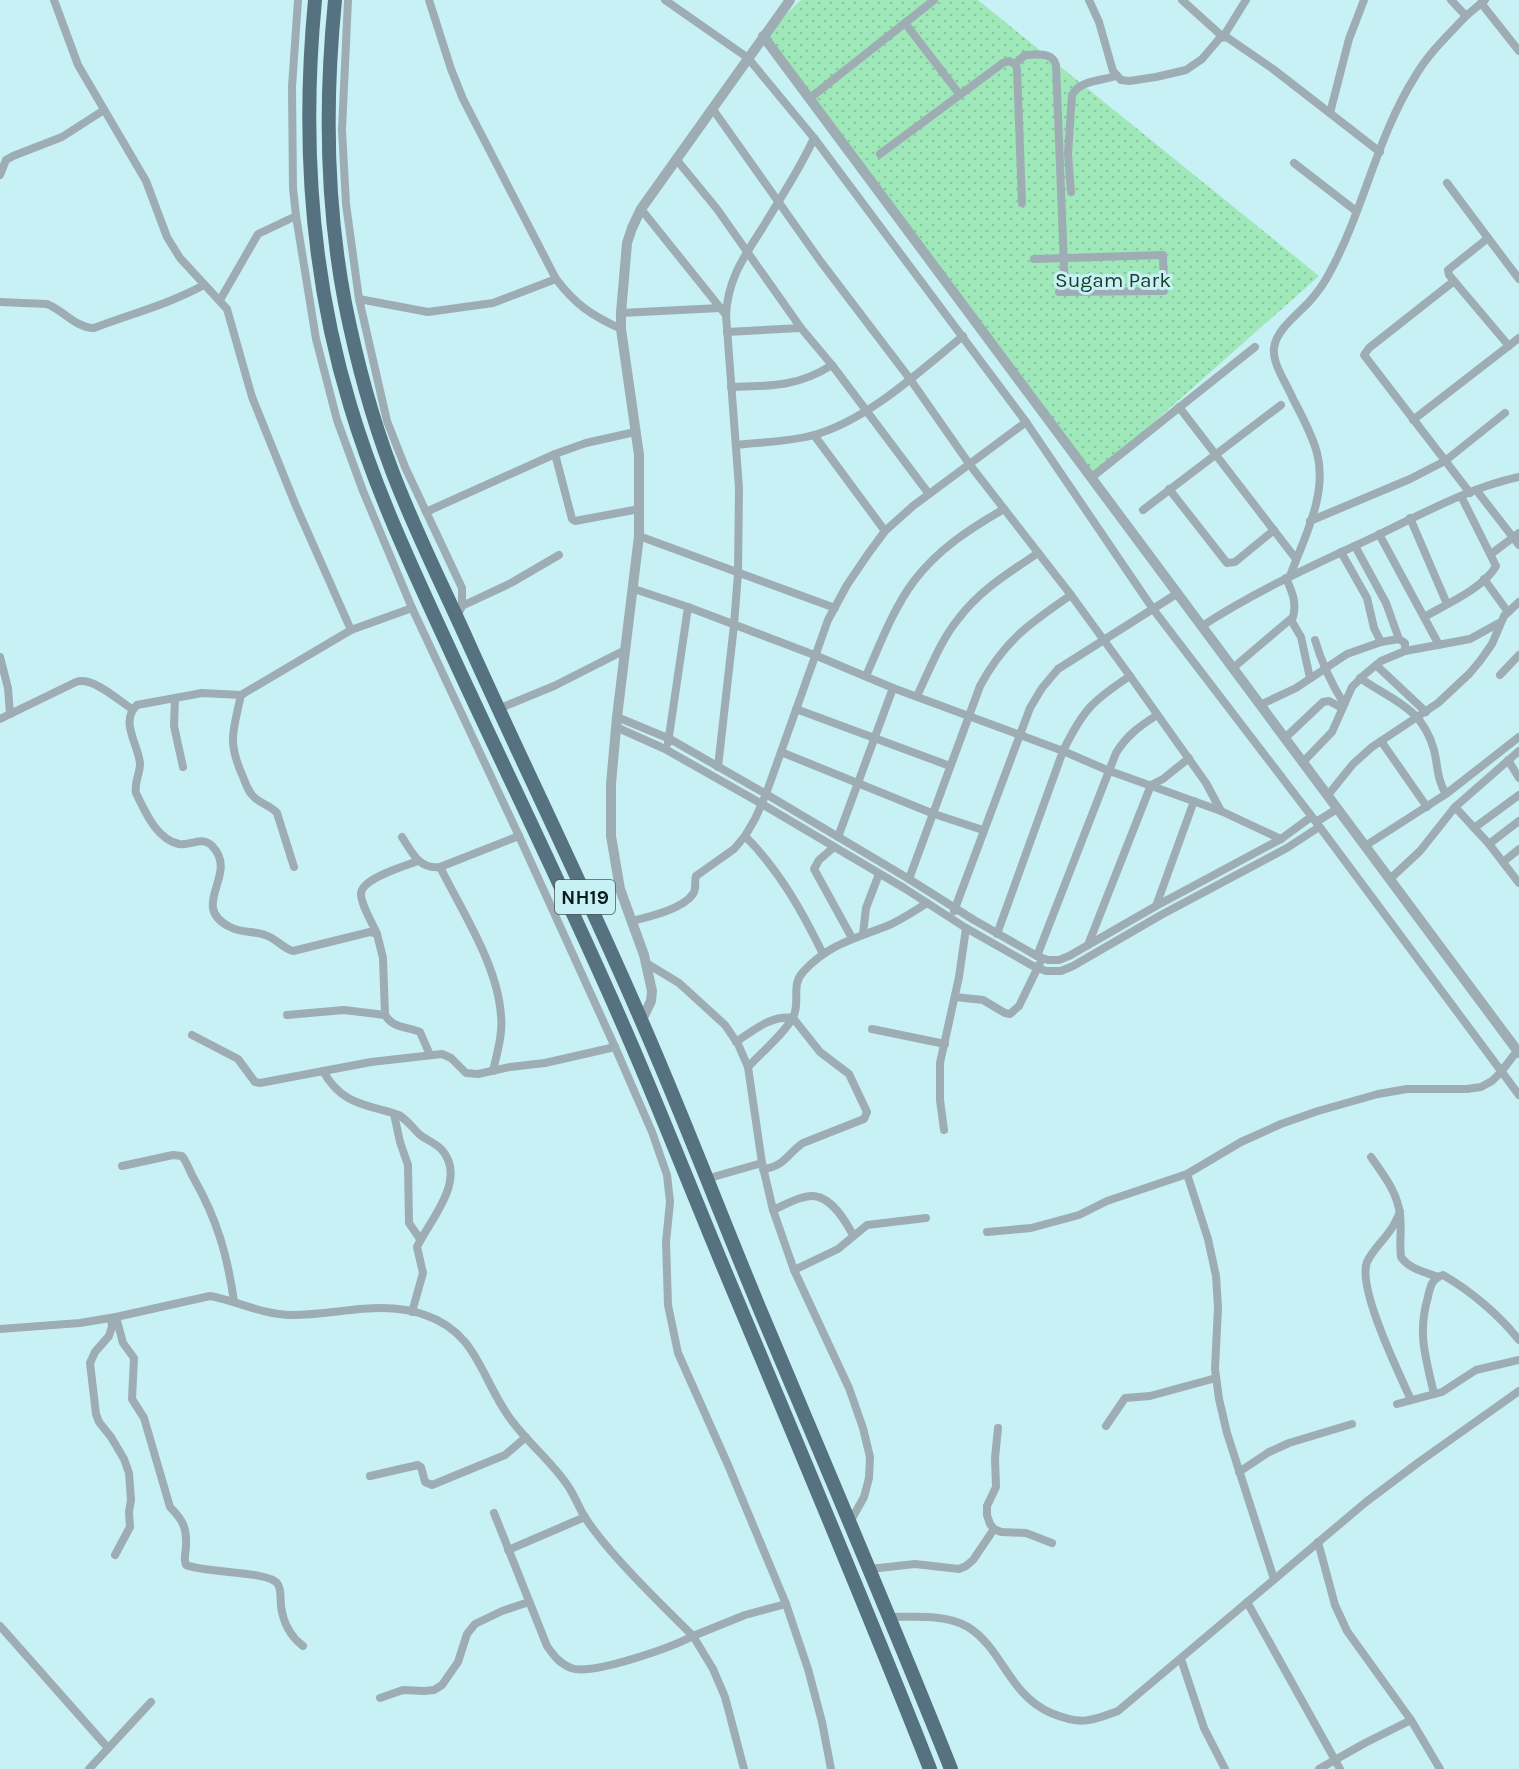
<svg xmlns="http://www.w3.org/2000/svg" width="1519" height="1769" viewBox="0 0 1519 1769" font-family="Karla,sans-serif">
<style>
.grass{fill:url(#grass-dots)}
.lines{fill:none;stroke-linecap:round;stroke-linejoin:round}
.minor{stroke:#9eadb4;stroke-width:8}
.tertiary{stroke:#9eadb4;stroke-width:10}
.trunk{stroke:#567280;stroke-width:14}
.labels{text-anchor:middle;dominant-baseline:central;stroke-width:6;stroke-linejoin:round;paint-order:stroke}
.shield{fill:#c8f1f5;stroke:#445a5c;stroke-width:1.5}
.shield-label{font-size:20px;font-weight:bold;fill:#0b1a1b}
.park-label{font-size:21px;fill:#193d28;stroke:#c8f1f5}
</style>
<defs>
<pattern id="grass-dots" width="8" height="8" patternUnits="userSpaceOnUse" patternTransform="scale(1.5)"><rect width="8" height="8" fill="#9fe8b9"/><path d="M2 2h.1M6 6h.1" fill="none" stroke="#88c69e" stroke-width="1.8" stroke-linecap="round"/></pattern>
</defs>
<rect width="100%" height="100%" fill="#c8f1f5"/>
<polygon class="grass" points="801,0 978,0 1319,276 1092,477 763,36"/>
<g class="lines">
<g class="minor">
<polyline points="54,0 78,65 146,181 167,237 180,258 227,309 252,397 296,506 351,630"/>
<polyline points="298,0 292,87 293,188 296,216 316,339 337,420 363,491 412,608 519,836 615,1047 652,1132 667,1175 670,1202 666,1242 668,1305 678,1353 728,1465 786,1604 808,1669 822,1722 831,1769"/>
<polyline points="348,0 342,130 346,204 359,299 387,421 405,467 462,588 462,606 457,617"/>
<path d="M 429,0 L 451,69 L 463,99 L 556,279 C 576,305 591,315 621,329"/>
<polyline points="665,0 748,58 814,138 1026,422 1153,609 1316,822 1519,1095"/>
<polyline points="1089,0 1099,22 1113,71 1121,80 1129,81 1156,77 1186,70 1202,59 1219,39 1223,37 1228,38 1273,69 1380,152"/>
<polyline points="1182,0 1223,37 1246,0"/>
<polyline points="1451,0 1466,16 1485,0"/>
<polyline points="1481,3 1519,51"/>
<polyline points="905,23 960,95"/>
<path d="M 1015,64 L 1025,55 C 1037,55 1052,51 1056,65 L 1065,292"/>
<polyline points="810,98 934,0"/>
<polyline points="712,108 821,262 910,379 970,465 1071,595 1130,676 1206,783 1221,811"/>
<polyline points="1330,113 1349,39 1364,0"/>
<polyline points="880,154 1003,63 1009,61 1015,64 1017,69 1022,203"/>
<polyline points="676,159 717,209 801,328 832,365 929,494"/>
<polyline points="1294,163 1356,211"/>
<polyline points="0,175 6,160 13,156 62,137 104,110"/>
<polyline points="1447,183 1488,238"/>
<path d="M 1071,192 L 1068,154 L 1072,95 C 1080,80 1101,81 1116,76"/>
<polyline points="641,209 726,315"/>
<polyline points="1034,259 1163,255 1164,291 1059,292"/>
<polyline points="1454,281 1369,348 1364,355 1470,493"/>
<polyline points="359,299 428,312 493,303 556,279"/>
<polyline points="220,300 258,234 296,216"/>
<path d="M 0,302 L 47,304 C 63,310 76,328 94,328 C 131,314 169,304 204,285"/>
<polyline points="621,313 720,308"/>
<polyline points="727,332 801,328"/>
<polyline points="1509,346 1449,275 1448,270 1488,238 1519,279"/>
<path d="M 731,387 C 769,386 798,387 832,365"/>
<polyline points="1179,407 1296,559"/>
<polyline points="1413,420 1519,338"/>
<polyline points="814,435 885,531"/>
<path d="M 736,445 C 761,442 789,442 814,435 C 868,420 920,371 963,336"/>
<polyline points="555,454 572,519 575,521 639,509"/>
<polyline points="1092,477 1255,347"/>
<polyline points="1169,489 1227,563 1235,562 1274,530"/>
<polyline points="1477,491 1519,545"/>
<polyline points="1143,510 1281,405"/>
<polyline points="426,512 555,454 586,443 635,432"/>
<polyline points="1410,518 1447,604"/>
<polyline points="1310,521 1410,479 1445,461 1505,413"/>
<polyline points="1379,534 1439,645"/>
<polyline points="639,536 835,608"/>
<polyline points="1355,546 1386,603 1399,639"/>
<polyline points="1341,552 1367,598 1374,628 1381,642"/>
<polyline points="1491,554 1519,533"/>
<path d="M 1290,576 C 1304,538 1328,494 1317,453 C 1312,434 1302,416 1293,399 C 1287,384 1272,364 1274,348 C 1276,330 1298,314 1309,302 C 1317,293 1325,282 1330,272 C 1364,209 1377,136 1416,75 C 1429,53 1448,35 1466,16"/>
<polyline points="1484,579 1508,612"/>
<polyline points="634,589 688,607 817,656 893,688 1063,751 1107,770 1221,811 1281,839"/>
<polyline points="462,606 511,583 559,555"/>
<path d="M 412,608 L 351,630 L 241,695 L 202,693 L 137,705 C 119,722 139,745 140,764 C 140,774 134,782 136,793 C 145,811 156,839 179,844 C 192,846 203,835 213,847 C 239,875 188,906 230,927 C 241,933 254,931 265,935 C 276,938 282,948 293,951 L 370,932 L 377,934 L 383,958 L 385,1015 C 394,1029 406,1026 420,1032 L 430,1055"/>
<path d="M 1424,617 C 1445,605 1484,588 1496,566 L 1461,496"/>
<polyline points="1291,620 1301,637 1310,678"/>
<path d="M 1202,626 C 1257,590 1316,564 1376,536 C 1422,514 1468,488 1519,477"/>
<path d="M 1315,640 C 1322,664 1331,683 1344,704"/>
<polyline points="0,657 8,688 10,714"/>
<polyline points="1376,665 1426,712"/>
<path d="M 1233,668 L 1293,617 C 1297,602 1292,592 1286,578"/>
<polyline points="1500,675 1519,655"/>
<path d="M 866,676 C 880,644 893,609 914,581 C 938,549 971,528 1004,509"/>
<path d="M 1360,678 C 1393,701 1422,707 1434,750 C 1438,766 1437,780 1446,794"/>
<path d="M 241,695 C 233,732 227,741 243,777 C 246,784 248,792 254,797 C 261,804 270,805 277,813 L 294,867"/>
<path d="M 917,696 C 930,669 940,641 959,618 C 980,590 1010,572 1038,553"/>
<polyline points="175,699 174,726 183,767"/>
<polyline points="1260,705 1296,688 1347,654 1381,642 1399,639 1405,643 1405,651"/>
<polyline points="498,709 554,686 625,650"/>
<polyline points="796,709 950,766"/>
<polyline points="617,717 670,739 766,794 909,879 974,920 1037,956 1048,960 1059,960 1069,956 1156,906 1281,839 1311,817"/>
<path d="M 0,719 L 76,682 C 92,676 118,700 132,709"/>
<polyline points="616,727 665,749 762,804 904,888 966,928 1033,966 1046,971 1061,971 1073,966 1161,915 1287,848 1319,827"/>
<polyline points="1285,738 1323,702 1329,701 1342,708"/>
<polyline points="1381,741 1427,807"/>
<polyline points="668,743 688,607"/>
<polyline points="781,752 934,814 983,830"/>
<polyline points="1508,760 1519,778"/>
<polyline points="1303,762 1332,732 1352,687 1364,675 1381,661 1405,651 1470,639 1499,623"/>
<path d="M 718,767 L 734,625 L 738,573 L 739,488 L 726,315 C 728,278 744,257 763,227 C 781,197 800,169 814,138"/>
<polyline points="1328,795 1353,764 1372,747 1438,703 1469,674 1480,661 1492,644 1504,616 1519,602"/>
<polyline points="1455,807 1489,844 1519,883"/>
<polyline points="1316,822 1337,809"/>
<polyline points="1474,828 1519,795"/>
<path d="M 745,836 C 779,870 802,911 823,954"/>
<path d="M 402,837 C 412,852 419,870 440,867 L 519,836"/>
<polyline points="838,837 893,688"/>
<polyline points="1489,844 1519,821"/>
<polyline points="1365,846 1446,794 1519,737"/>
<polyline points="834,847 819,860 814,869 852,938"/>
<polyline points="1503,862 1519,849"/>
<path d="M 440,867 C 462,911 498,966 501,1016 C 503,1034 497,1053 493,1071"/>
<path d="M 909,879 L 980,686 C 1004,641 1030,623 1071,595"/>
<polyline points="1390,879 1420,851 1455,807 1519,751"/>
<polyline points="1156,906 1194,801"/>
<polyline points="954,911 1030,708 1042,688 1058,669 1178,593"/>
<path d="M 632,921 C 648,917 683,909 693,894 C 697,889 694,882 696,876 L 734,849 L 745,836 L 755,819 L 766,794 L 828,620 L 847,585 L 868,554 L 885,531 L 913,506 L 1026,422"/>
<path d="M 377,934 C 373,924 360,903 361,893 C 363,878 405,866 418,861"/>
<polyline points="863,934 866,908 879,874"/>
<path d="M 997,934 L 1063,751 C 1083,710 1092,701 1130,676"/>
<polyline points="1088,945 1151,785 1163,779 1189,758"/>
<path d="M 1037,956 L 1116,753 C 1127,735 1140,726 1157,715"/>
<polyline points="646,963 679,983 725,1025 738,1044 748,1067 762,1163 773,1210 794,1270 849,1388 863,1428 870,1457 869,1478 864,1497 850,1522"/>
<polyline points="955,997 983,1000 1005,1013 1010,1014 1019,1006 1040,963"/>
<polyline points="287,1015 344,1010 385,1015"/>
<polyline points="872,1029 945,1044"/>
<polyline points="192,1035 238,1059 255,1082 260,1083 371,1062 442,1054 451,1058 466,1073 478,1074 510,1067 545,1063 615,1047"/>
<path d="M 736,1042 C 754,1030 771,1015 793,1018 L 820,1052 L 849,1074 L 867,1112 L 864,1119 L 803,1143 C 787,1154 784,1167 763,1169"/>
<path d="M 748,1067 C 760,1054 788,1030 794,1015 C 800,1000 791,985 803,972 C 829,944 854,939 887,926 C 901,920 914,911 927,903"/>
<path d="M 323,1071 C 342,1105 365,1104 399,1115 C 407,1120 412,1127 419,1134 C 426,1140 436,1143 442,1150 C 468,1180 429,1221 417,1247 L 423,1273 L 412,1312"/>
<polyline points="394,1114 400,1142 408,1165 409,1223 420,1239"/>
<polyline points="944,1130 940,1100 940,1063 959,977 966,928"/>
<path d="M 1371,1157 C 1383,1174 1398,1193 1400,1215 C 1402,1229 1399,1243 1401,1257 C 1409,1269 1425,1272 1438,1277"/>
<path d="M 122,1166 L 173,1155 L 182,1156 C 187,1162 189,1170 193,1177 C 217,1219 227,1254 234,1301"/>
<polyline points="1187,1174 1208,1239 1216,1276 1218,1307 1215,1369 1219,1399 1227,1433 1274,1579"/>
<polyline points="706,1179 762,1163"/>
<path d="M 773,1210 C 785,1205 801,1195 814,1196 C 832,1198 845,1220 853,1235"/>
<path d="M 1400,1212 C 1397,1219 1394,1226 1389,1232 C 1382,1242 1372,1251 1367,1262 C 1357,1288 1399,1373 1411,1400"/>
<polyline points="987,1232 1031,1228 1079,1215 1107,1201 1187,1174 1241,1142 1281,1124 1318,1111 1378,1094 1407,1089 1467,1089 1481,1087 1492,1081 1501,1072 1517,1051"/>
<polyline points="794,1270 838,1249 867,1225 926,1218"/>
<path d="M 116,1317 L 123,1343 L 134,1358 L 132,1399 L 144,1418 L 170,1507 C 182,1519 187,1527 186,1546 C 186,1553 183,1558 186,1565 C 205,1573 267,1571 277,1583 C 282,1589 280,1599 281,1606 C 283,1622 290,1636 303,1646"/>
<polyline points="111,1318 112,1327 109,1336 95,1352 90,1363 96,1414 99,1422 111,1437 124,1459 129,1473 131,1500 129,1512 130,1527 115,1555"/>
<path d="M 0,1329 L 80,1323 L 116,1317 L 210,1296 C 237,1301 261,1314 289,1315 C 335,1316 380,1299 425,1315 C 479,1333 481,1381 512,1421 C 529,1444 552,1462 568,1486 C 574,1495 578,1505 583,1514 C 589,1525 598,1535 605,1544 C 632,1577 663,1606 693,1636 L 745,1615 L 786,1604"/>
<path d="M 1434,1394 C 1426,1358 1417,1334 1428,1297 C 1430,1287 1432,1278 1443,1275 C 1471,1291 1499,1315 1519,1340"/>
<polyline points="1397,1404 1442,1392 1476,1370 1519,1360"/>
<polyline points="1106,1426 1125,1398 1150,1396 1216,1378"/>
<polyline points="998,1428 995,1458 996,1487 987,1506 987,1515 990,1524 994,1529 1001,1532 1026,1533 1052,1543"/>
<polyline points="1239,1472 1269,1452 1289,1443 1352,1424"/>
<polyline points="370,1476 418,1465 421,1467 425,1482 432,1485 505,1455 526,1437"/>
<path d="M 494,1513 L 547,1646 C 554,1656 559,1663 571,1668 C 592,1676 672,1647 693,1636 L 713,1669 L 725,1697 L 744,1769"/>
<polyline points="1318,1542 1335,1605 1347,1631 1411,1720 1440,1769"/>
<polyline points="508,1550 585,1517"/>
<polyline points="870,1569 915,1564 959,1569 966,1566 973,1560 994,1529"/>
<polyline points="1247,1602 1340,1769"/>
<path d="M 891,1617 C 915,1617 947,1614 968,1627 C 1003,1649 1008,1694 1051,1713 C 1080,1725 1089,1722 1118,1711 L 1366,1502 L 1419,1462 L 1519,1391"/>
<polyline points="0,1626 108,1748"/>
<polyline points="1181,1659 1204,1728 1225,1769"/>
<polyline points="380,1698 403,1690 424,1691 434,1690 442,1685 458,1662 467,1634 475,1624 502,1611 529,1602"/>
<polyline points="89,1769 151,1702"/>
<polyline points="1319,1769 1365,1743 1411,1720"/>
</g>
<g class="tertiary">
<polyline points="763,36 1519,1053"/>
<polyline points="642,1020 651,1001 652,991 644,955 620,889 611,836 611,784 617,717 639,536 639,455 621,329 621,313 627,243 632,228 641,209 790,0"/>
</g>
<g class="trunk">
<path d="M 315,0 C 302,136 310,273 350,405 C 376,493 416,576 454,659 C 514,789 577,917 633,1048 C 663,1118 691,1189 720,1259 C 791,1429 863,1598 930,1769"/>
<path d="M 335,0 C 325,100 326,204 345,303 C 356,358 371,415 391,468 C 413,527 442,584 468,642 C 525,769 587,894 642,1022 C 684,1118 721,1216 761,1312 C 825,1464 890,1616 951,1769"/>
</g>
</g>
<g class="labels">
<rect class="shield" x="555" y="880" width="60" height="34" rx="4.5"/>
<g class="shield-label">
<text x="585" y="897">NH19</text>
</g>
<g class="park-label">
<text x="1113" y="280">Sugam Park</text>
</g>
</g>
</svg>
